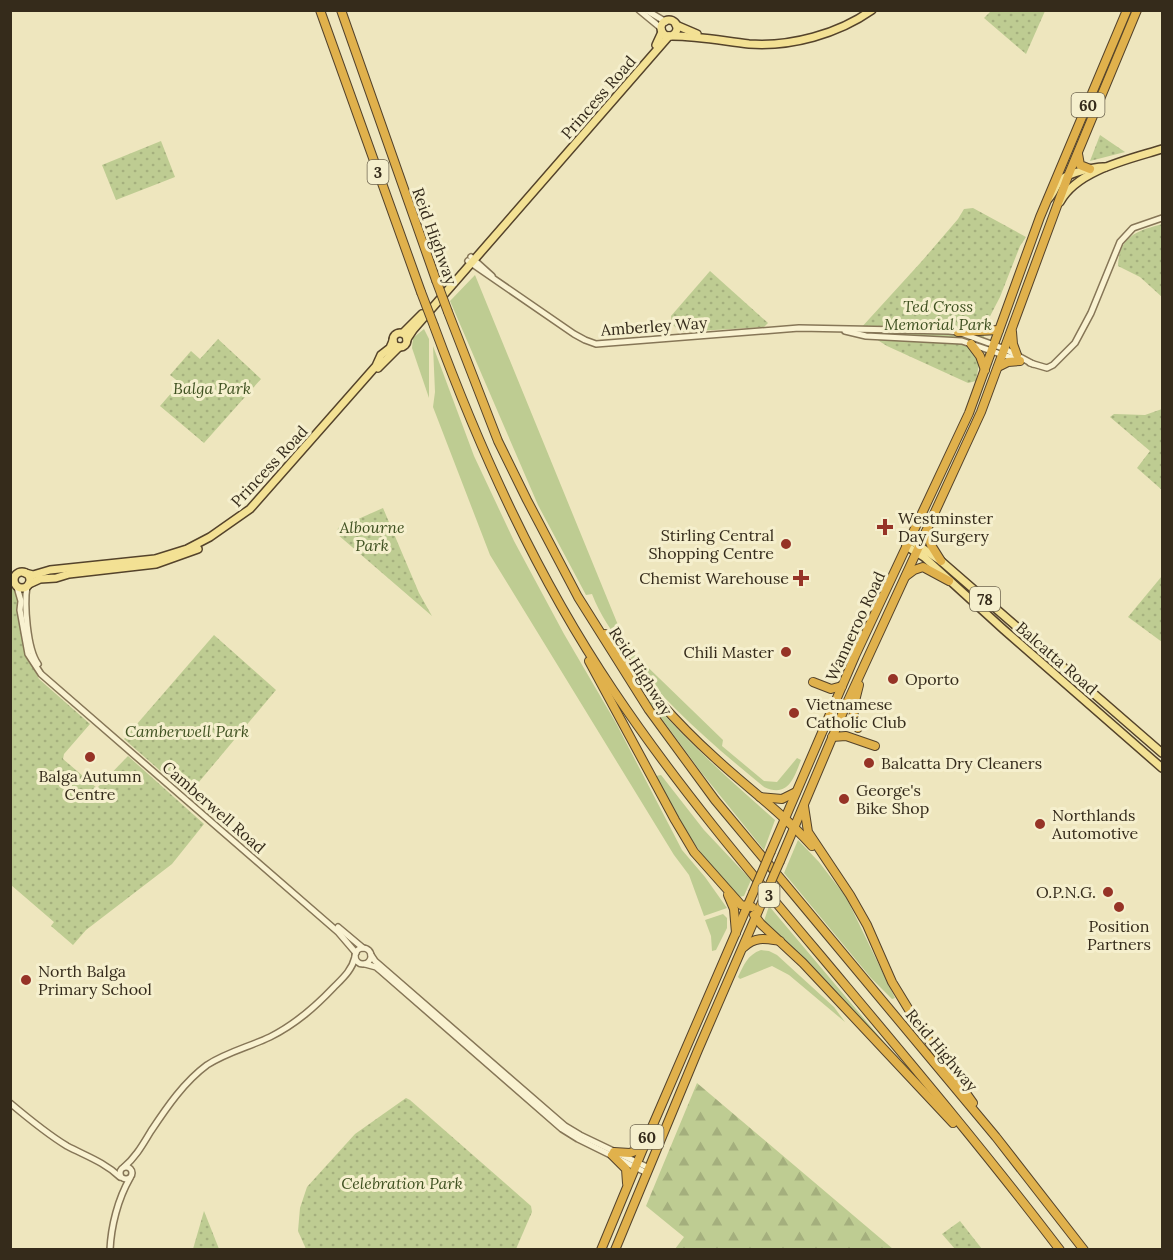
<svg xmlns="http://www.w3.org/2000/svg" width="1173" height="1260" viewBox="0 0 1173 1260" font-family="Lora,serif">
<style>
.grass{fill:#becc92}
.forest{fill:url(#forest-firs)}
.park{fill:url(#park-dots)}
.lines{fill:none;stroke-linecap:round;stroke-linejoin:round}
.minor-casing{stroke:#867657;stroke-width:8}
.major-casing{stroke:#54432b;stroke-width:10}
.highway-casing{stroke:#54432b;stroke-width:10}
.minor{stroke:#f9f2d1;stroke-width:5}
.major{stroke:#f3e194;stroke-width:7}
.highway{stroke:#e0b14c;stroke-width:8}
.highway-bridge-casing{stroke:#54432b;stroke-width:10;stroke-linecap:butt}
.highway-bridge{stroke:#e0b14c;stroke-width:8}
.poi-dot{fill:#963326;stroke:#f5efcd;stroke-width:2}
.labels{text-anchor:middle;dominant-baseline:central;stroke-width:6;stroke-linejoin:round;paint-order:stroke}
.shield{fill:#f5efcd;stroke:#6f6650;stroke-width:1.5}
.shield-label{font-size:15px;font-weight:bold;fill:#352b1b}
.street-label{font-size:16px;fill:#352b1b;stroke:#f5efcd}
.park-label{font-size:16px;font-style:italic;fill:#405222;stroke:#f5efcd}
.poi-label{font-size:16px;fill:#352b1b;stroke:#f5efcd;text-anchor:start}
</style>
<defs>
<pattern id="forest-firs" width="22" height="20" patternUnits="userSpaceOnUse" patternTransform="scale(1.5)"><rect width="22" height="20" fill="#becc92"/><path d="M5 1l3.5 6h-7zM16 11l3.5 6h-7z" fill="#a4af7d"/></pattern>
<pattern id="park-dots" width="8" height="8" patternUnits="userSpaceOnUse" patternTransform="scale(1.5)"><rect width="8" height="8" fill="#becc92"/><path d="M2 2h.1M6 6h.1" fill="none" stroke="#a4af7d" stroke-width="1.8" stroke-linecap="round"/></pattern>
</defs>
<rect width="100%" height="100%" fill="#eee6be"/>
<g class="grass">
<path d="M 475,275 L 627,647 L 723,740 L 722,746 L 764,781 L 777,782 L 797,758 L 801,760 C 794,778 788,798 764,787 C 713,745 663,703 624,649 C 612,631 600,615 592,594 L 586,595 L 538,505 L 450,301 Z"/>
<polygon points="424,329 429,339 429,398 412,348 413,338"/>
<polygon points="433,346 474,456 514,541 564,634 616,723 682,850 705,877 727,908 704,916 689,875 674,855 490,555 433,407 435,392"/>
<path d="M 650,699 C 688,743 731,781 775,820 L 764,850 L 701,772 L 648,700 Z"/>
<polygon points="661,775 704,830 751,880 744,896 739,897 710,866 682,825 656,776"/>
<polygon points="798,840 819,862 846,897 895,998 892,999 871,978 784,873"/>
<polygon points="769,906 888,1047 887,1049 806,961 764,921"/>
<polygon points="723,914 727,918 727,928 716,950 712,951 711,936 705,920"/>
<path d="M 761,950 L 769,951 L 777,955 L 834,1007 L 845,1022 L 789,975 L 772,966 L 740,979 L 738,977 C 744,965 747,955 761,950 Z"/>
</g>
<polygon class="forest" points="697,1083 893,1249 675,1249 684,1237 646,1206"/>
<g class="park">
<polygon points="991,11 1045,11 1026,54 984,18"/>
<polygon points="1100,135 1125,152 1090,161"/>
<polygon points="161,141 175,177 116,200 102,165"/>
<polygon points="973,208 1026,237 1020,246 1000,297 986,324 976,381 968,383 887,346 860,329 922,261 958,219 964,209"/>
<path d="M 1162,224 L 1162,297 L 1140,277 L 1118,266 C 1119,236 1137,231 1162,224 Z"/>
<polygon points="710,271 768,323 764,327 681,332 672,324 671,316"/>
<polygon points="218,339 261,379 204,443 160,406 180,383 170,375 191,351 200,359"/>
<polygon points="1162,409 1162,490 1137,468 1150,451 1110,417 1114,414 1145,415"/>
<polygon points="383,508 419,593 432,616 337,534 338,528"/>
<polygon points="1162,576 1162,642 1128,617"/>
<polygon points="10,589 18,589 25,651 39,679 90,724 64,754 63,759 97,788 128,756 204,824 172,864 86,930 73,945 51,926 54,922 11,885"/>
<polygon points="214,635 276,690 188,795 124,739"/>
<polygon points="406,1098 410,1100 531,1206 532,1212 516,1249 306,1249 298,1231 300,1208 307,1187 355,1134"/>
<polygon points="204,1211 219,1249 193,1249"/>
<polygon points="960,1221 982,1249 955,1249 942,1234"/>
</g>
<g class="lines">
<defs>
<g id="minor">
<polyline points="639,10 662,29"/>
<polyline points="646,10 666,22"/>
<polyline points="471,257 492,276"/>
<polyline points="468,261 574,334 585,340 596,344 799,328 949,331 958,332 1005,349 1033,364"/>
<polyline points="845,331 866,336 962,341 1018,360"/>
<polyline points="1030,363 1047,368 1053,365 1075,343 1091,313 1120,242 1133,228 1162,218"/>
<path d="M 27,586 C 24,604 27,649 38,664"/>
<polyline points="17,587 21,601 20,610 28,654 41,674 338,932 356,953"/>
<polyline points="338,927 363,948"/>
<circle cx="363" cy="956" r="8"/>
<polyline points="371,955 375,961 565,1126 580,1135 649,1168"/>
<polyline points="365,964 376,967 382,972 562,1129 578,1139 647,1173"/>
<path d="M 10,1103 C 29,1119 47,1134 67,1146 C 86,1156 104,1162 120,1177"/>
<circle cx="126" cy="1173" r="6"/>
<path d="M 124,1167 C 136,1157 143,1144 151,1131 C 167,1107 184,1082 207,1065 C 227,1052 249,1047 270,1037 C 296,1024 315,1007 334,987 C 343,978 352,970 355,957"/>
<path d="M 110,1250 C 111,1226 118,1199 130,1178"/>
</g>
<g id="major">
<circle cx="669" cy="28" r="8"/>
<polyline points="676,25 697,34"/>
<path d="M 672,36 C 698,36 723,41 749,44 C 791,47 838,34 872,10"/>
<polyline points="656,45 662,32"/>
<path d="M 1048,199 C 1055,193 1055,184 1062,179 C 1070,173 1096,166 1105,167"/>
<path d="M 1060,202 C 1077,170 1130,159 1162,149"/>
<circle cx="400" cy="340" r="7"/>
<polyline points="403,333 422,314"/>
<polyline points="407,339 413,330 669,36"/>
<polyline points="378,368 399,347"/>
<polyline points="909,539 941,561 1162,753"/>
<polyline points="906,546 924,557 1003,629 1162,768"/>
<circle cx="22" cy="580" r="8"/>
<polyline points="25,573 33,575 50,570 155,559 187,549 210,537 250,509 376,366 381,355 390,348 393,341"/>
<polyline points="29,584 40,579 56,578 69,574 156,564 198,549"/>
</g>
<g id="highway">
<polyline points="320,10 421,292"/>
<polyline points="341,10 436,280"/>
<polyline points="1078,154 1080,165 1090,169"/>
<polyline points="448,312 498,441 527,500 578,597 649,710 715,800 996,1137 1084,1250"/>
<path d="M 434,326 C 481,453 537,577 613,690 C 676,784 748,870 821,956 C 902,1053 984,1150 1060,1250"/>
<polyline points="958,332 999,330"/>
<polyline points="1012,332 1013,344 1017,355"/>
<polyline points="971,344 980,356 985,370"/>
<polyline points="998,367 1008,362 1020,361"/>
<polyline points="926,532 931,545 941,561"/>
<polyline points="906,576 914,570 923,567 949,581"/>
<path d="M 605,634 C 638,679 673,720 714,757 C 746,787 783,813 812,846"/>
<polyline points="589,661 675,820 694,852 741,905 752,907"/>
<polyline points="813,682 831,689 842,686"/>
<path d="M 858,728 C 849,716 856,698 859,685"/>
<polyline points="832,737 846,736 875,746"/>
<polyline points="760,797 782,799 796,792"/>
<polyline points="804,806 808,832 850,895 867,925 892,982 920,1028 973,1103"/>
<polyline points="771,851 855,656 969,413 1040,217 1127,10"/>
<polyline points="780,861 846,705 981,412 1068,176 1137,10"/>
<polyline points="728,895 734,909 736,933"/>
<polyline points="754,915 761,924 803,963 953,1123"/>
<path d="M 744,947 C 756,936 766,939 780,941"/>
<polyline points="614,1152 630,1153 643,1148"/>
<polyline points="612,1155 626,1169 627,1183"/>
<polyline points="601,1250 652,1127 753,893"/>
<polyline points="615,1250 698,1050 766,893"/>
</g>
</defs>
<use href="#minor" class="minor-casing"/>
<use href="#major" class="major-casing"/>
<use href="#highway" class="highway-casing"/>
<use href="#minor" class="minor"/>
<use href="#major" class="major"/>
<use href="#highway" class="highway"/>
<defs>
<g id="highway-bridge">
<polyline points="436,280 448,312"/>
<polyline points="421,292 434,326"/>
<polyline points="753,893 771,851"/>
<polyline points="766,893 780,861"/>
</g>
</defs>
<use href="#highway-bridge" class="highway-bridge-casing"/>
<use href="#highway-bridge" class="highway-bridge"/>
</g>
<g class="poi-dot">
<path d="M882 518h6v6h6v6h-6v6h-6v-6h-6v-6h6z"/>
<circle cx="786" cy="544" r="6"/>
<path d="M798 569h6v6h6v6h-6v6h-6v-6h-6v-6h6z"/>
<circle cx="786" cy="652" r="6"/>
<circle cx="893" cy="679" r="6"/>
<circle cx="794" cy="713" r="6"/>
<circle cx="90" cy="757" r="6"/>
<circle cx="869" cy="763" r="6"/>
<circle cx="844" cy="799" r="6"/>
<circle cx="1040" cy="824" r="6"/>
<circle cx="1108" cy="892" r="6"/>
<circle cx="1119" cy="907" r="6"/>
<circle cx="26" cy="980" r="6"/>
</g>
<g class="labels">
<g class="shield">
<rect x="1071.5" y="93" width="33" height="24" rx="4.5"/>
<rect x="367.5" y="160" width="21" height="24" rx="4.5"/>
<rect x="970" y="587" width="30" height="24" rx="4.5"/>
<rect x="758.5" y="883" width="21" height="24" rx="4.5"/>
<rect x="630.5" y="1125" width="33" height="24" rx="4.5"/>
</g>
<g class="shield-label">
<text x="1088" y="105">60</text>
<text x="378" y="172">3</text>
<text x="985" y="599">78</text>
<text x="769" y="895">3</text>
<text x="647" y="1137">60</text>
</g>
<g class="street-label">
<text transform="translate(598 97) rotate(-49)">Princess Road</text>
<text transform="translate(435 236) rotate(70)">Reid Highway</text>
<text transform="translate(654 326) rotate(-4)">Amberley Way</text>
<text transform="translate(269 466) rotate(-47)">Princess Road</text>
<text transform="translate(855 626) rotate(-65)">Wanneroo Road</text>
<text transform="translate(1057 658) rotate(41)">Balcatta Road</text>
<text transform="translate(641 671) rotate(57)">Reid Highway</text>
<text transform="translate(214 807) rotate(41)">Camberwell Road</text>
<text transform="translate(942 1050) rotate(50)">Reid Highway</text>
</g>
<g class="park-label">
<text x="938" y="306">Ted Cross<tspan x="938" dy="18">Memorial Park</tspan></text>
<text x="212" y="388">Balga Park</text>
<text x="372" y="527">Albourne<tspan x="372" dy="18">Park</tspan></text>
<text x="187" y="731">Camberwell Park</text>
<text x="402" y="1183">Celebration Park</text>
</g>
<g class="poi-label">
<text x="898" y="518">Westminster<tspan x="898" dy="18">Day Surgery</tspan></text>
<text x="774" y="535" text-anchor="end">Stirling Central<tspan x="774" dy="18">Shopping Centre</tspan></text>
<text x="789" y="578" text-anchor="end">Chemist Warehouse</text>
<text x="774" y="652" text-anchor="end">Chili Master</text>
<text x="905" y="679">Oporto</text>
<text x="806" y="704">Vietnamese<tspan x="806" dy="18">Catholic Club</tspan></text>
<text x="881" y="763">Balcatta Dry Cleaners</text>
<text x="90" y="776" text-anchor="middle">Balga Autumn<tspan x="90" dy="18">Centre</tspan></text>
<text x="856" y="790">George's<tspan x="856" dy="18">Bike Shop</tspan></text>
<text x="1052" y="815">Northlands<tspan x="1052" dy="18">Automotive</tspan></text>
<text x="1096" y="892" text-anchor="end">O.P.N.G.</text>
<text x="1119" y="926" text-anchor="middle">Position<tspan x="1119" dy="18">Partners</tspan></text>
<text x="38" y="971">North Balga<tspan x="38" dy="18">Primary School</tspan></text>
</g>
</g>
<rect width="1173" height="1260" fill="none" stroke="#352b1b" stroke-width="24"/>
</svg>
